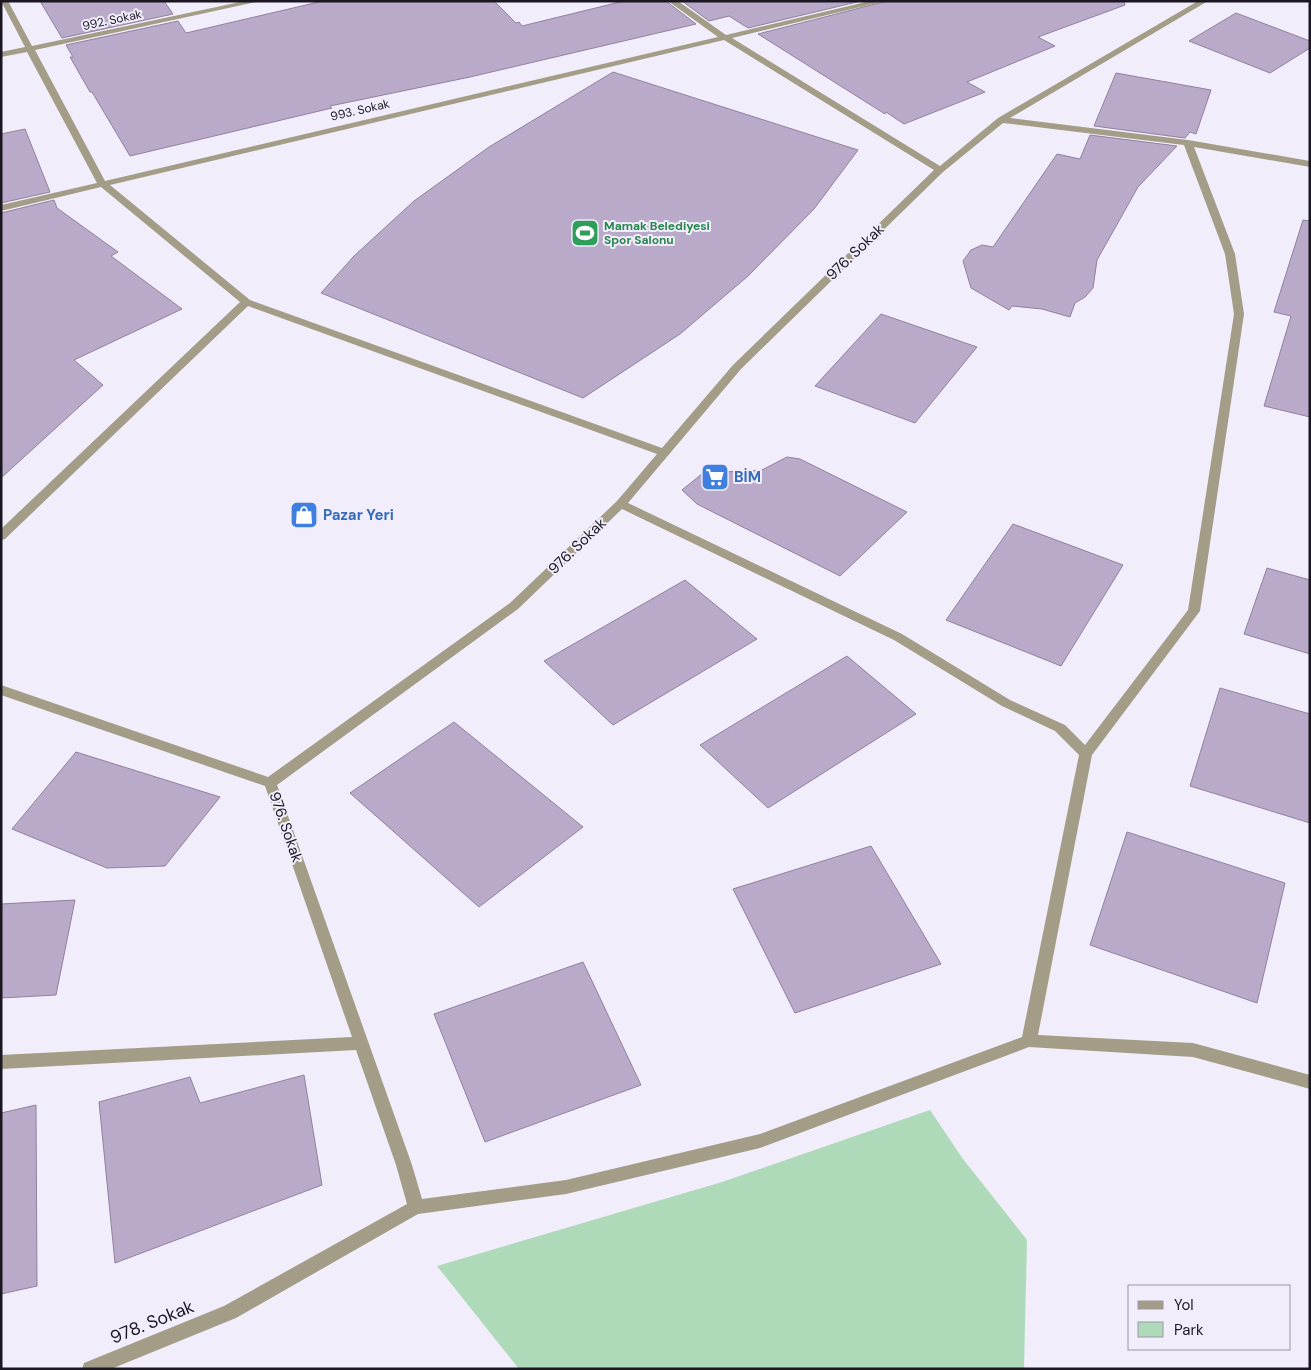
<svg xmlns="http://www.w3.org/2000/svg" width="1311" height="1370" viewBox="0 0 1311 1370" font-family="'DM Sans',sans-serif">
<style>
.green{fill:#afdaba}
.building{fill:#b9aac9;stroke:#90819f}
.lines{fill:none;stroke-linecap:round;stroke-linejoin:round}
.minor{fill:#a39c87;fill-rule:evenodd}
.labels{text-anchor:middle;dominant-baseline:central;stroke-width:4;stroke-linejoin:round;paint-order:stroke}
.far-street-label{font-size:12px;fill:#1b1622;stroke:#f2edfb}
.far-leisure-label{font-size:12px;font-weight:bold;fill:#27864d;stroke:#f2edfb;text-anchor:start}
.street-label{font-size:15px;fill:#1b1622;stroke:#f2edfb}
.shop-label{font-size:15px;font-weight:bold;fill:#366cbe;stroke:#f2edfb;text-anchor:start}
.near-street-label{font-size:18px;fill:#1b1622;stroke:#f2edfb}
</style>
<rect width="100%" height="100%" fill="#f2edfb"/>
<polygon class="green" points="930,1110 963,1159 1027,1240 1024,1369 519,1369 437,1266 722,1182"/>
<g class="building">
<polygon points="40,1 164,1 173,14 62,38"/>
<polygon points="323,1 494,1 516,23 519,22 522,26 624,1 666,1 696,24 470,77 330,106 332,108 130,156 92,92 90,92 70,57 73,57 66,45 178,21 186,33"/>
<polygon points="682,1 861,1 748,28 729,16 709,21"/>
<polygon points="887,1 1124,1 1125,5 1038,37 1055,46 967,82 985,92 904,124 886,112 885,114 758,34"/>
<polygon points="1236,13 1310,41 1310,48 1270,73 1189,41"/>
<polygon points="613,72 858,150 814,209 748,276 680,334 583,398 321,293 354,256 414,201 489,147"/>
<polygon points="1116,73 1211,90 1196,134 1190,132 1185,138 1094,126"/>
<polygon points="25,129 50,192 1,203 1,134"/>
<polygon points="1090,135 1177,146 1138,187 1097,260 1093,288 1085,297 1075,303 1070,317 1042,309 1012,306 1009,310 971,288 963,261 971,250 982,245 993,247 1057,154 1080,159"/>
<polygon points="54,200 57,208 118,252 111,256 182,309 74,360 103,385 1,478 1,213"/>
<polygon points="1303,220 1310,221 1310,417 1264,406 1291,316 1274,312"/>
<polygon points="881,314 977,347 915,423 815,386"/>
<polygon points="787,457 800,459 907,512 840,576 697,504 682,490 703,473 762,470"/>
<polygon points="1013,524 1123,565 1061,666 946,620"/>
<polygon points="1267,568 1310,580 1310,654 1244,634"/>
<polygon points="685,580 757,639 613,725 544,661"/>
<polygon points="847,656 916,714 768,808 700,745"/>
<polygon points="1220,688 1310,714 1310,823 1190,786"/>
<polygon points="454,722 583,827 479,907 350,793"/>
<polygon points="76,752 220,797 165,866 107,868 12,829"/>
<polygon points="1127,832 1285,883 1257,1003 1090,945"/>
<polygon points="871,846 941,964 795,1013 733,889"/>
<polygon points="75,900 56,995 1,998 1,904"/>
<polygon points="583,962 641,1085 485,1142 434,1014"/>
<polygon points="304,1075 322,1185 115,1263 99,1102 190,1077 200,1103"/>
<polygon points="36,1105 37,1286 1,1294 1,1113"/>
</g>
<g class="lines">
<path class="minor" d="M 1,1 L 8,1 L 32,46 L 245,1 L 261,1 L 35,50 L 105,181 L 718,37 L 668,1 L 678,1 L 726,35 L 870,1 L 885,1 L 732,38 L 940,166 L 998,118 L 1198,1 L 1208,1 L 1010,118 L 1188,140 L 1310,161 L 1310,167 L 1194,147 L 1235,254 L 1244,314 L 1200,611 L 1092,755 L 1038,1035 L 1193,1043 L 1310,1075 L 1310,1089 L 1193,1057 L 1029,1047 L 760,1148 L 566,1194 L 418,1214 L 236,1318 L 111,1369 L 82,1369 L 84,1363 L 224,1306 L 407,1204 L 396,1165 L 356,1050 L 1,1069 L 1,1055 L 352,1037 L 265,786 L 1,695 L 1,685 L 268,777 L 510,603 L 617,501 L 657,454 L 248,306 L 5,539 L 1,540 L 1,529 L 240,302 L 101,187 L 1,211 L 1,205 L 97,183 L 27,52 L 1,57 L 1,52 L 25,47 ZM 724,40 L 934,170 L 733,365 L 662,448 L 250,300 L 110,185 ZM 1003,123 L 1184,145 L 1225,254 L 1234,314 L 1188,610 L 1085,745 L 1065,725 L 1010,700 L 902,634 L 628,503 L 741,369 L 943,172 ZM 622,509 L 894,640 L 1002,706 L 1055,731 L 1079,755 L 1022,1037 L 760,1134 L 566,1180 L 422,1199 L 412,1165 L 277,785 L 518,609 Z"/>
</g>
<defs>
<symbol id="stadium-square" viewBox="-11 -11 22 22"><rect x="-9" y="-9" width="18" height="18" rx="4" fill="#2e9e5b" stroke="#f2edfb"/><path d="M0-5a6.5 5 0 1 0 0 10a6.5 5 0 1 0 0-10ZM-3.5-1.8h7v3.6h-7Z" fill="#fff"/></symbol>
<symbol id="supermarket-square" viewBox="-11 -11 22 22"><rect x="-9" y="-9" width="18" height="18" rx="4" fill="#3f7fe0" stroke="#f2edfb"/><path d="M-6-5.5h2.5l.6 2H6L4.5 2H-2.5L-4.4-4H-6ZM-1.5 3.2a1.3 1.3 0 1 0 .1 0ZM3 3.2a1.3 1.3 0 1 0 .1 0Z" fill="#fff"/></symbol>
<symbol id="shop-square" viewBox="-11 -11 22 22"><rect x="-9" y="-9" width="18" height="18" rx="4" fill="#3f7fe0" stroke="#f2edfb"/><path d="M-5-2.5h2.3a2.7 3.5 0 0 1 5.4 0H5L5.5 6h-11ZM-1.5-2.5h3a1.5 2.3 0 0 0-3 0Z" fill="#fff"/></symbol>
</defs>
<g fill-rule="evenodd">
<use href="#stadium-square" x="569" y="217" width="32" height="32"/>
<use href="#supermarket-square" x="699" y="461" width="32" height="32"/>
<use href="#shop-square" x="288" y="499" width="32" height="32"/>
</g>
<g class="labels">
<g class="far-street-label">
<text transform="translate(112 20) rotate(-12)">992. Sokak</text>
<text transform="translate(360 110) rotate(-13)">993. Sokak</text>
</g>
<g class="far-leisure-label">
<text x="604" y="226">Mamak Belediyesi<tspan x="604" dy="14">Spor Salonu</tspan></text>
</g>
<g class="street-label">
<text transform="translate(855 252) rotate(-44)">976. Sokak</text>
<text transform="translate(577 546) rotate(-44)">976. Sokak</text>
<text transform="translate(286 827) rotate(71)">976. Sokak</text>
</g>
<g class="shop-label">
<text x="734" y="477">BİM</text>
<text x="323" y="515">Pazar Yeri</text>
</g>
<g class="near-street-label">
<text transform="translate(152 1322) rotate(-22)">978. Sokak</text>
</g>
</g>
<rect width="1311" height="1370" fill="none" stroke="#1b1622" stroke-width="5"/>
<rect x="1128" y="1285" width="162" height="65" fill="#f2edfb" stroke="#9c97a4"/>
<rect x="1138" y="1301" width="25" height="8" fill="#a39c87" stroke="#9c97a4"/>
<text x="1174" y="1310" font-size="15" fill="#1b1622">Yol</text>
<rect x="1138" y="1322" width="25" height="15" fill="#afdaba" stroke="#9c97a4"/>
<text x="1174" y="1335" font-size="15" fill="#1b1622">Park</text>
</svg>
